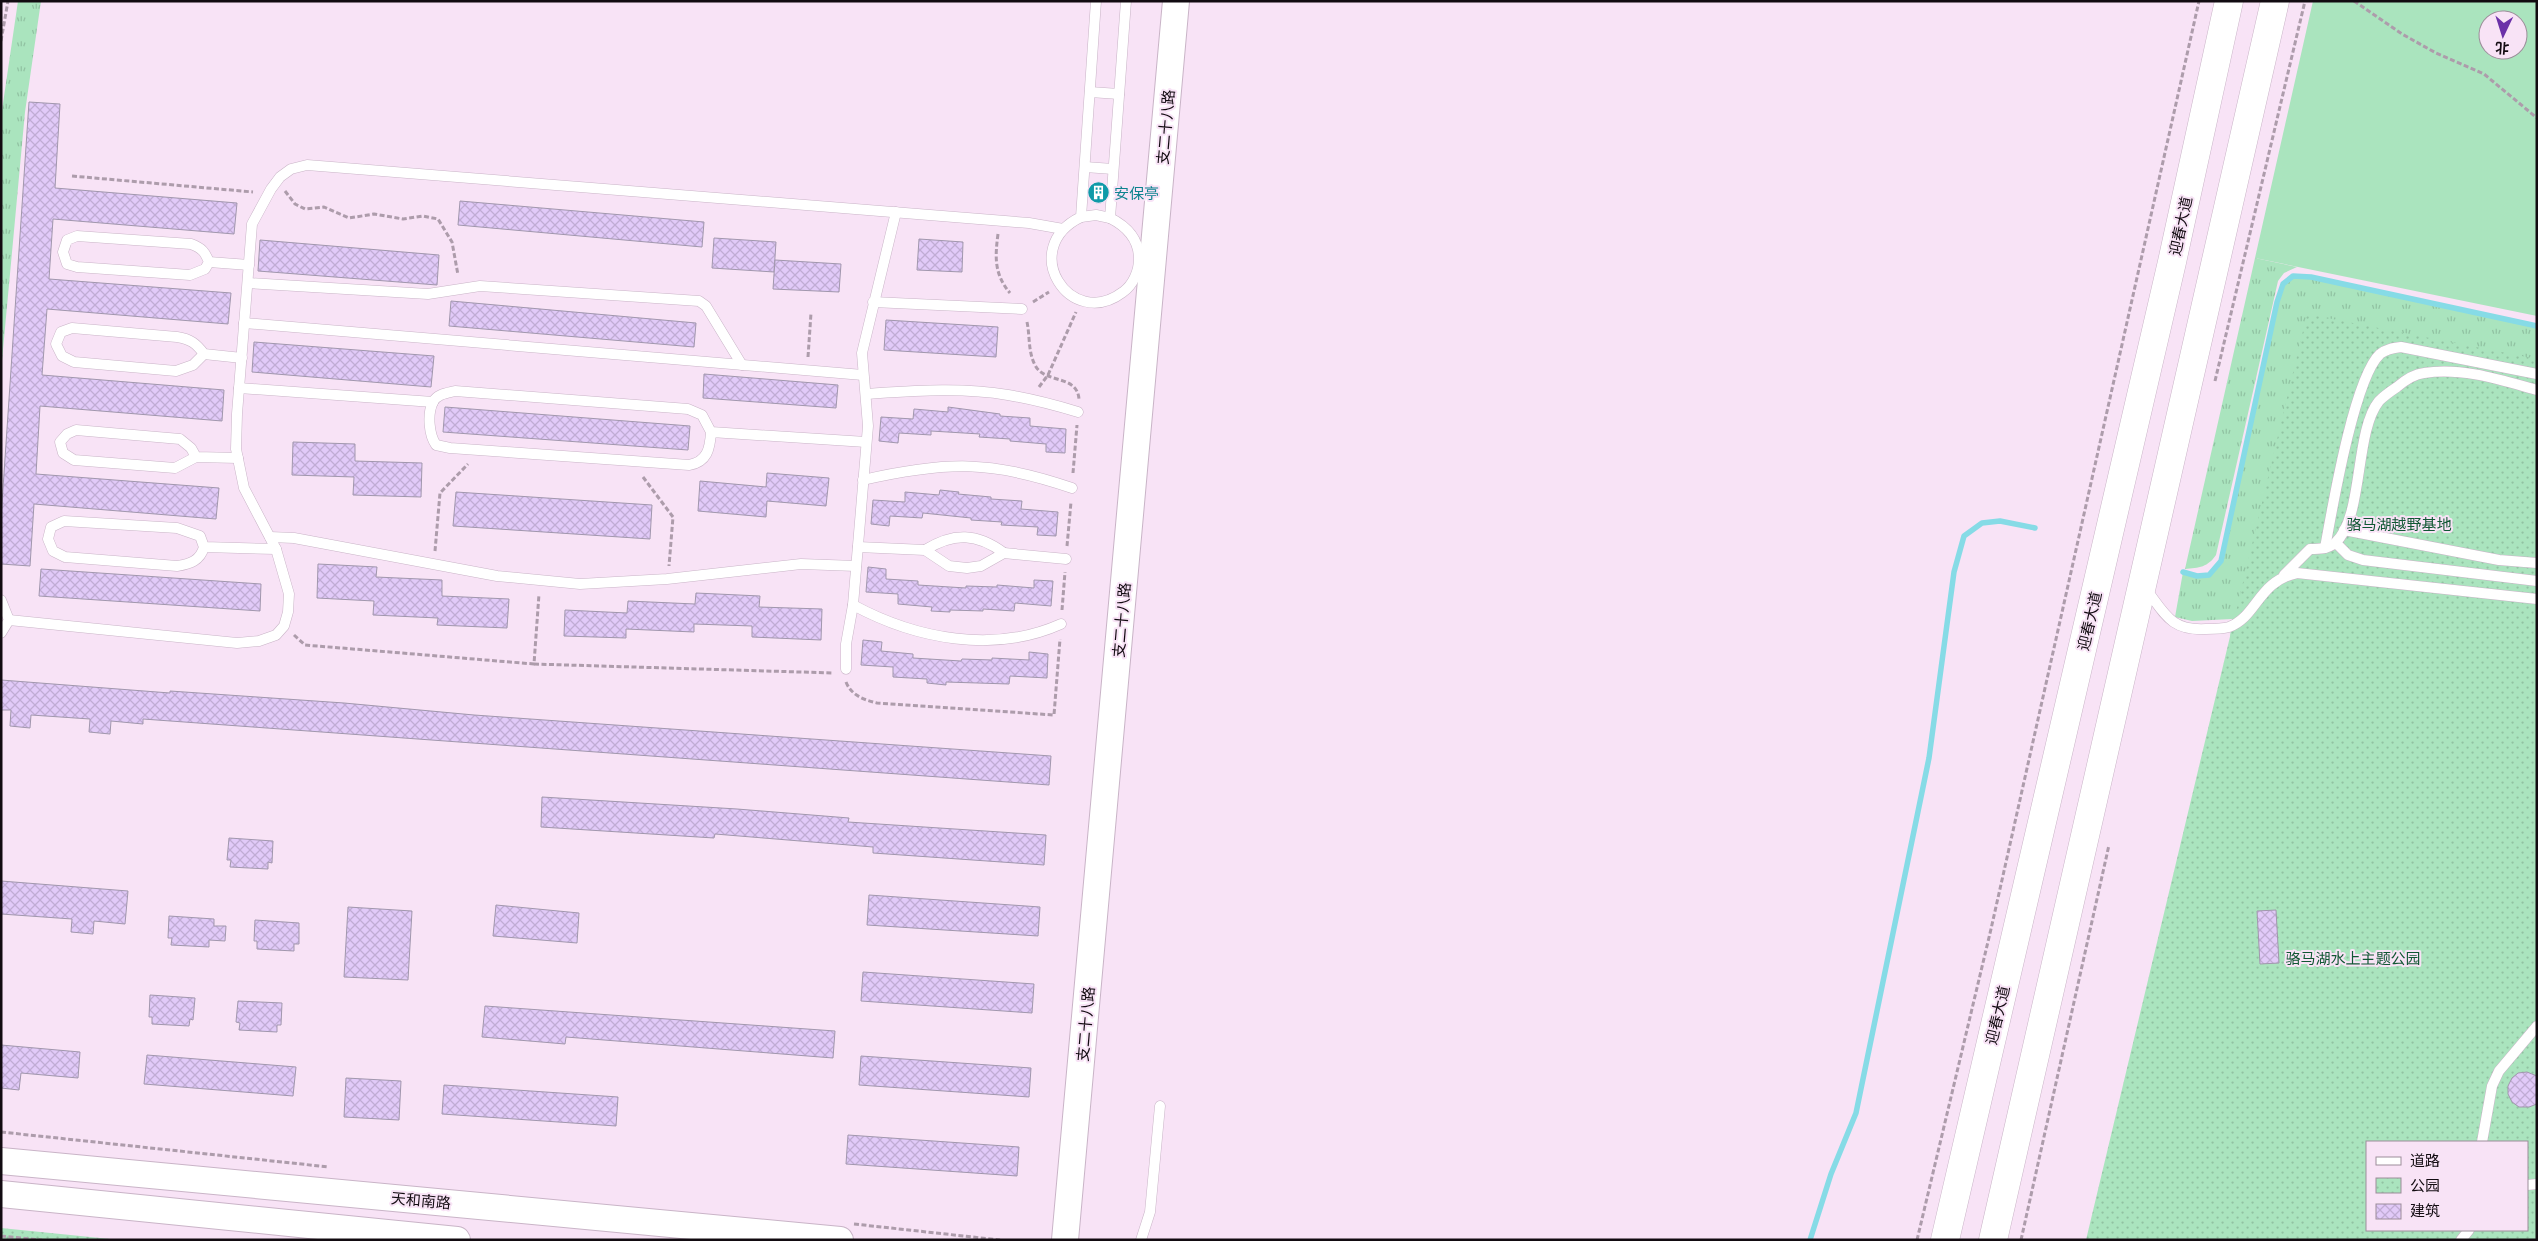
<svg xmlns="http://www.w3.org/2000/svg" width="2538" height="1241" viewBox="0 0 2538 1241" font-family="'Exo 2','Noto Sans SC',sans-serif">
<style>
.grass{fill:url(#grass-tufts)}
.park{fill:url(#park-dots);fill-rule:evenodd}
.garden{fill:#aae4be;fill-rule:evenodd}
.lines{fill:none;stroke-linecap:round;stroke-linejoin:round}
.stream{stroke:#86dbe6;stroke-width:5.5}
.building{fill:url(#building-cross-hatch);stroke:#a197ad}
.service-casing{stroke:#c9b4c7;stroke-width:11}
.tertiary-casing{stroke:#c9b4c7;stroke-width:28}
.secondary-casing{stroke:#c9b4c7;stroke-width:29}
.path{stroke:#ad9cab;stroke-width:3;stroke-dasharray:5 2.5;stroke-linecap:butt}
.service{stroke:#fff;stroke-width:10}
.tertiary{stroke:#fff;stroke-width:26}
.secondary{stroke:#fff;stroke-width:28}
.labels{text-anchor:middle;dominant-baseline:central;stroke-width:4;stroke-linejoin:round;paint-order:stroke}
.street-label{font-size:15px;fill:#120b11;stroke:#f8e3f6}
.culture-label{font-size:15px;fill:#0d838f;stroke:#f8e3f6;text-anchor:start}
.park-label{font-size:15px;fill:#105733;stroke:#f8e3f6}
</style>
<defs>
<pattern id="grass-tufts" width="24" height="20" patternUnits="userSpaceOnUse" patternTransform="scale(1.25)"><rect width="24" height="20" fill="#aae4be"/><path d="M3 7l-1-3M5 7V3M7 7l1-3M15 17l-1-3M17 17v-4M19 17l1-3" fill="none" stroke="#91c2a2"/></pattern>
<pattern id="park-dots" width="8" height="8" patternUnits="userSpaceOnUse" patternTransform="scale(1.25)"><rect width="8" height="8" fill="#aae4be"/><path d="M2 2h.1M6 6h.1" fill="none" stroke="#91c2a2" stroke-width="1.8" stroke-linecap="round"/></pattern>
<pattern id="building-cross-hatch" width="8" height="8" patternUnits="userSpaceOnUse" patternTransform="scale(1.25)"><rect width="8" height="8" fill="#e1caf8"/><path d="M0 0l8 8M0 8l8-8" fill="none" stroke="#c0acd4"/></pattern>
</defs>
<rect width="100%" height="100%" fill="#f8e3f6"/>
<g class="grass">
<polygon points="18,1 41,1 25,112 1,371 1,117"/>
<path d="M 2255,258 L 2297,267 L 2284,273 L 2278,281 L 2216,555 C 2208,567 2199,568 2185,569 Z"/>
<polygon points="2293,276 2311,277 2537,326 2537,607 2255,621 2230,638 2232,619 2192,621 2175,617 2183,572 2197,576 2209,575 2221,561 2277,302 2283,284"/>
</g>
<g class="park">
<path d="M 2307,314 L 2537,359 L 2537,1240 L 2086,1240 ZM 2367,1142 L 2527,1142 L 2527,1230 L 2367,1230 Z"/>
<polygon points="1,1228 120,1240 1,1240"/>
</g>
<path class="garden" d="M 2313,1 L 2537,1 L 2537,316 L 2255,258 ZM 2488,20 L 2518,20 L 2518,50 L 2488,50 Z"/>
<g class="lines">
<g class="stream">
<polyline points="2183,572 2197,576 2209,575 2221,561 2277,302 2283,284 2293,276 2311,277 2537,326"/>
<polyline points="1810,1240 1831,1174 1856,1113 1929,758 1954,572 1964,536 1982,523 2000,521 2035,528"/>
</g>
</g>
<g class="building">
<polygon points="29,102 60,104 55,188 237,203 234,234 53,219 49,279 231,293 228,324 47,309 42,375 224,390 222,421 40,406 36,474 219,488 216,519 34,504 30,566 1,564 1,518"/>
<polygon points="460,201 704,222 702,247 458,225"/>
<polygon points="714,238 776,242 774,272 712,268"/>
<polygon points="919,239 963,242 962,272 917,270"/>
<polygon points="260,240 439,255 437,285 258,271"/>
<polygon points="775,260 841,264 839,292 773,289"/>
<polygon points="451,301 696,323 694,347 449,326"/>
<polygon points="886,320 998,327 996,357 884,350"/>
<polygon points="254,342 434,356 431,387 252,372"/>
<polygon points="704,374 838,385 836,408 703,398"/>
<polygon points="445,407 690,426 688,450 443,432"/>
<polygon points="948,407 1000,414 1000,416 1030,418 1030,426 1066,429 1065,453 1046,452 1046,444 1010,441 1010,439 979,437 980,434 931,431 931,435 899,433 898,443 879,441 881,417 913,419 914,409 948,412"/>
<polygon points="293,442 355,444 355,461 422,463 421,497 353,495 354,477 292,475"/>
<polygon points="767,473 829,478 826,506 767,501 766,517 698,511 700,481 766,487"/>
<polygon points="940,490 959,492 958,494 991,497 991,499 1022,501 1021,509 1058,512 1056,536 1037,535 1038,527 1001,525 1002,522 971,520 971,518 923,513 922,518 890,516 889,526 871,524 873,500 905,502 905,492 939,495"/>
<polygon points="456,492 652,505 650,539 453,526"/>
<polygon points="318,564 377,567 376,577 442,580 442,596 509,599 507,628 437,625 438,618 373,615 374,601 317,598"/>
<polygon points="868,567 886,569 886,579 918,581 918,585 966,588 966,586 997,587 997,585 1034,588 1034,580 1053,581 1051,606 1015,603 1014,611 983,609 983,611 950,610 950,612 931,611 932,607 898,604 898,594 866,592"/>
<polygon points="41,569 261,584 260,611 39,596"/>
<polygon points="696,593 760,596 759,607 822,609 821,640 752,637 752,626 694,624 694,632 626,629 626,638 564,636 565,610 627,613 628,601 695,604"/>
<polygon points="863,640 882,642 881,651 913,654 913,658 961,661 962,659 992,660 992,658 1029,660 1029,652 1048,654 1047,678 1010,676 1009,684 946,682 946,685 927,683 927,679 893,677 893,667 861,665"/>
<polygon points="1,680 170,693 170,691 344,703 474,715 1051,756 1049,785 143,719 143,724 111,721 110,734 89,732 90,719 31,715 30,728 10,726 11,710 1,710"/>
<polygon points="542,797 737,809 849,818 848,822 1046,835 1044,865 873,853 873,847 715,834 714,838 541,827"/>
<polygon points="229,838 273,841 272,863 268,862 268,869 230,867 231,860 227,860"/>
<polygon points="1,881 128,891 125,924 94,921 93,934 71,932 72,919 1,914"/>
<polygon points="869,895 1040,907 1038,936 867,925"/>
<polygon points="496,905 579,913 577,943 493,936"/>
<polygon points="348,907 412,911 408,980 344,977"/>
<polygon points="2276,910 2279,963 2260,964 2257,911"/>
<polygon points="169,916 214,919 214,926 226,926 225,941 209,940 209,947 171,945 172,938 168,938"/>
<polygon points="255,920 299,923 299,944 294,944 294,951 257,949 257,941 254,941"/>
<polygon points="863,972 1034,984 1032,1013 861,1001"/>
<polygon points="150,995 195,998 193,1020 190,1019 189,1026 152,1024 152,1017 149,1017"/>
<polygon points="238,1001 282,1003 281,1025 277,1025 277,1032 239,1030 240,1023 236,1022"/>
<polygon points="485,1006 835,1031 833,1058 566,1037 565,1044 482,1037"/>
<polygon points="1,1045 80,1052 78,1078 21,1073 19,1090 1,1088"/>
<polygon points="147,1055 296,1067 293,1096 144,1084"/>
<polygon points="861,1056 1031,1068 1029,1097 859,1085"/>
<polygon points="2527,1072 2537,1076 2537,1104 2529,1107 2519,1107 2512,1102 2508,1094 2508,1086 2512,1078 2518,1073"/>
<polygon points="346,1078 401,1081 399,1120 344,1117"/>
<polygon points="444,1085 618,1097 616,1126 442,1114"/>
<polygon points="848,1135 1019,1147 1017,1176 846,1164"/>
</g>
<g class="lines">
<defs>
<g id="service">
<path d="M 1096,1 L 1081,217 C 1017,248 1070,332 1123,292 C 1133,285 1139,271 1139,259 C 1139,239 1126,226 1110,218 L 1126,1"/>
<polyline points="1090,92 1119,94"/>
<polyline points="1085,167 1113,169"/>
<polyline points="1081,217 1096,215 1110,218"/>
<path d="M 209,262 L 205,269 L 190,275 L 77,267 L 67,264 L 63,252 L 67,240 L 77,236 L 191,244 C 202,248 205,252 209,262 L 249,265"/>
<polyline points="248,283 428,294 480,286 699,301 706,306 742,365"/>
<polyline points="873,302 1022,309"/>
<polyline points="244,323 863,375"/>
<path d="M 204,354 L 193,365 L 176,371 L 74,362 L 62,356 L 56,344 L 61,332 L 72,328 L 177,337 C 190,339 196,343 204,354 L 242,358"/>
<polyline points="239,388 433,402"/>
<path d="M 866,394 C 913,391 961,387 1008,395 C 1032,399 1055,405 1078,412"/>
<path d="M 711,432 C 710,449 707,462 689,465 L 450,448 L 436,445 C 429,435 427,414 433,402 C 437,394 447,393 455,391 L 688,409 L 702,415 L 711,432 L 866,442"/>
<polyline points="196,457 175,468 74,460 63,453 60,442 67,434 76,430 180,439 191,448 196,457 238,458"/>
<path d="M 863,480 C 946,461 991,460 1072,488"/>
<polyline points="2344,530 2499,560 2537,563"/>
<polyline points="270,537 294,538 497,576 580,584 667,579 801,564 856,566"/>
<polyline points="2336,543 2348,555 2363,560 2537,581"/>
<path d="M 204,547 C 200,561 190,564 177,566 L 65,557 L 53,551 L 48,539 L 51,527 L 64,521 L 177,528 L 200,536 L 204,547 L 276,549"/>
<polyline points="858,547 925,550 949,566 967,568 981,566 1004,553 1066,559"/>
<path d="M 2325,548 C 2332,510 2354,378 2380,354 C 2386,349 2393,348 2401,347 L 2537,374"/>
<path d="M 925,550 C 954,532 977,533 1004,553"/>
<path d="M 2284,575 L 2310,549 C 2319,549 2328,549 2335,543 C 2364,518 2354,432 2379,401 C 2384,396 2391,391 2397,387 C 2404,381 2415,374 2424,373 C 2462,367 2501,380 2537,390"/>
<path d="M 2146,589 C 2165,614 2171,631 2206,629 C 2213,629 2222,629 2229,627 C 2257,617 2258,581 2297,573 L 2537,599"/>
<polyline points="1,600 9,620 1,633"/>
<path d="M 853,605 C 916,639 994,654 1061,624"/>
<polyline points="9,620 237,643 259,641 276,635 284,626 288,612 289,594 276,549 244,488 236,449 237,414 252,224 271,189 280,177 291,169 307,165 1029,223 1063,229"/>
<polyline points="846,669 846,644 853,605 868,426 862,353 896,212"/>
<polyline points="2482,1142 2492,1086 2499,1071 2537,1026"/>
<polyline points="2527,1185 2537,1184"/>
<polyline points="1141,1240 1150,1212 1160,1106"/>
<polyline points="2461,1240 2469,1230"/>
</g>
<g id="tertiary">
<polyline points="1,1161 840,1240"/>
<polyline points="1,1194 457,1240"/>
<polyline points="1065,1240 1176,1"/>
</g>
<g id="secondary">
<polyline points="1945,1240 2172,262 2229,1"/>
<polyline points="1993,1240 2275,1"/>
</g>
</defs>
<use href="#service" class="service-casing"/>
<use href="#tertiary" class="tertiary-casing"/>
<use href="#secondary" class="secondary-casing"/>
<g class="path">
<polyline points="2354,1 2402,34 2436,53 2484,74 2537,118"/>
<polyline points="1,41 8,1"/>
<polyline points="72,176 253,192"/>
<polyline points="285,191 295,204 305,209 324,207 349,218 374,214 403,219 423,216 438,219 452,242 458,275"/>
<path d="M 998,234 C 995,257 994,274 1010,293"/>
<polyline points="1033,302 1049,292"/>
<path d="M 1027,322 C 1030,336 1028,352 1035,365 C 1044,384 1077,374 1079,399"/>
<polyline points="808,357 811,313"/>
<polyline points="2215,381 2305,1"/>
<polyline points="1039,387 1048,375 1076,312"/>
<polyline points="1073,473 1077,425"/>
<polyline points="643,477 673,517 669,566"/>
<polyline points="1067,546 1071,502"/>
<polyline points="435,551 440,493 468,464"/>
<polyline points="1062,610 1065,572"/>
<polyline points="294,635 305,645 534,664 539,594"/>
<polyline points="534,664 833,673"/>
<path d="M 846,682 C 851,695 864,700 877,703 L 1054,715 L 1060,639"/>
<polyline points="1,1132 329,1167"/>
<polyline points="854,1224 1000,1240"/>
<polyline points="1,1236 42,1240"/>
<polyline points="1917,1240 1991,929 2199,1"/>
<polyline points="2021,1240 2109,845"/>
</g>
<use href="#service" class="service"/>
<use href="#tertiary" class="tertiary"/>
<use href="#secondary" class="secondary"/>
</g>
<defs>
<symbol id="building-disc" viewBox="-11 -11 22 22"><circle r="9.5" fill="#0f9aa8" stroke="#f8e3f6"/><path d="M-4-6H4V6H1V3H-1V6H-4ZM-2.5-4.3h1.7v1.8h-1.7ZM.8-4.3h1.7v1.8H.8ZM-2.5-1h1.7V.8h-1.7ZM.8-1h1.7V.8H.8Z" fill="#fff"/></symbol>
</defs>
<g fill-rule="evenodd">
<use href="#building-disc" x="1086" y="180" width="25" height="25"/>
</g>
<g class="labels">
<g class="street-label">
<text transform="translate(1165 127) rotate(-85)">支二十八路</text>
<text transform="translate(2180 226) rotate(-78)">迎春大道</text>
<text transform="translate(1121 620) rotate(-85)">支二十八路</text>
<text transform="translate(2089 621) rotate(-77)">迎春大道</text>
<text transform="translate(1997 1015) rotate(-77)">迎春大道</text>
<text transform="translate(1085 1024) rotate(-85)">支二十八路</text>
<text transform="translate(421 1200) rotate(5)">天和南路</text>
</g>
<g class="culture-label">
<text x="1114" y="193">安保亭</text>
</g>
<g class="park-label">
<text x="2399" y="524">骆马湖越野基地</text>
<text x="2353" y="958">骆马湖水上主题公园</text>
</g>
</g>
<rect width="2538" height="1241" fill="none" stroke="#120b11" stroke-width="5"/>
<rect x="2366" y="1141" width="162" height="90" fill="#f8e3f6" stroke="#9c8d9a"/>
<rect x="2376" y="1157" width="25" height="8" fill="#ffffff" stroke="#9c8d9a"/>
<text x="2410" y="1166" font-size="15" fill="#120b11">道路</text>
<rect x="2376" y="1178" width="25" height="15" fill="url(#park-dots)" stroke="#9c8d9a"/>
<text x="2410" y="1191" font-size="15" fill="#120b11">公园</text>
<rect x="2376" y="1204" width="25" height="15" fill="url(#building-cross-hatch)" stroke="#9c8d9a"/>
<text x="2410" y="1216" font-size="15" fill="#120b11">建筑</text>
<g transform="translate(2503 35) rotate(184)"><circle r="24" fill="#f8e3f6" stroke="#9c8d9a"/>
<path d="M0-4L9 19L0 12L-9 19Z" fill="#6b31a8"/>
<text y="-8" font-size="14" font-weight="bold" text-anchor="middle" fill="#120b11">北</text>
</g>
</svg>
